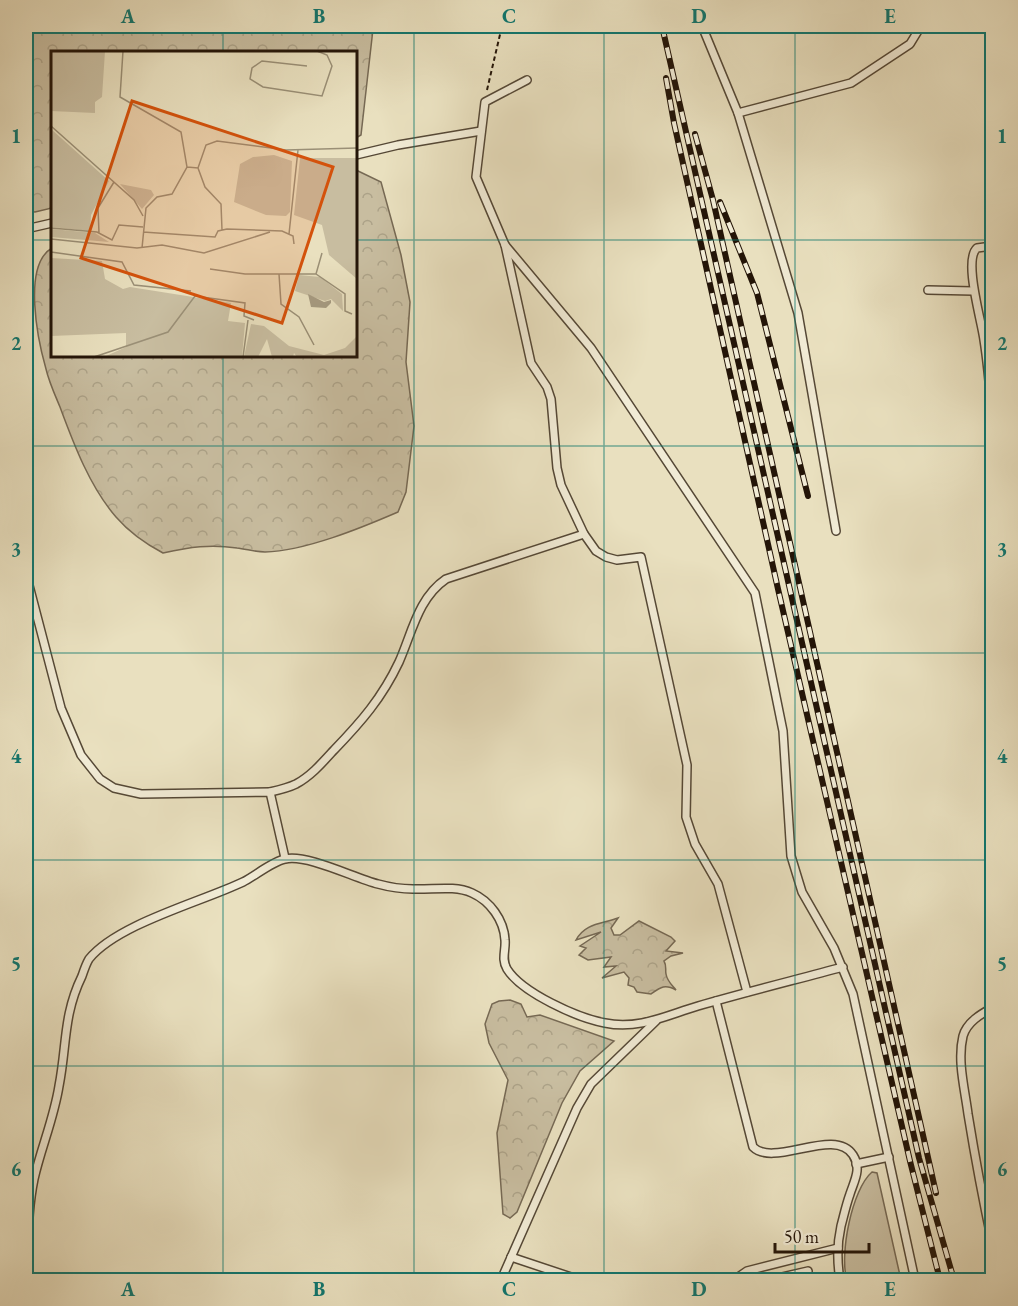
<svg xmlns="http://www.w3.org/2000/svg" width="1018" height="1306" viewBox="0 0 1018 1306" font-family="'EB Garamond',serif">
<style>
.green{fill:#c8bda0;stroke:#766954;stroke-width:1.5}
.forest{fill:url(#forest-crowns);stroke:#766954;stroke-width:1.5}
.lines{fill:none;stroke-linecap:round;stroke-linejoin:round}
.service-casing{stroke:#554836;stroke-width:10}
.path{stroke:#241508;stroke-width:2;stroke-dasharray:4.5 3;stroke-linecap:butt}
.service{stroke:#f1ebd5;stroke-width:7}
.rail-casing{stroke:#241508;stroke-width:6}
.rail{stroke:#f1ebd5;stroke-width:4;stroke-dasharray:11;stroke-linecap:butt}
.grid{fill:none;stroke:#0f766e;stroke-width:1.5;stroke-opacity:0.55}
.inset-road{fill:none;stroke:#9a8f76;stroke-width:1.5}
.view{fill:#d4520c;fill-opacity:0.15;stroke:#d4520c;stroke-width:3}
.inset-edge{fill:none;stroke:#241508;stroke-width:3}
.neatline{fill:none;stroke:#0f766e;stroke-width:2}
.grid-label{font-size:20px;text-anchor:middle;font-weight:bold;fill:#0f766e}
</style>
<defs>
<pattern id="forest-crowns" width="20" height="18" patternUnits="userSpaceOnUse" patternTransform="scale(1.5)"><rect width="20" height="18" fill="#c8bda0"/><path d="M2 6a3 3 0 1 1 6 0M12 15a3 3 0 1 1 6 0" fill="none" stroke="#aca288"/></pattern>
</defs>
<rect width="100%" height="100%" fill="#e9e0bf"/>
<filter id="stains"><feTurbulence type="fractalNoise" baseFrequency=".00333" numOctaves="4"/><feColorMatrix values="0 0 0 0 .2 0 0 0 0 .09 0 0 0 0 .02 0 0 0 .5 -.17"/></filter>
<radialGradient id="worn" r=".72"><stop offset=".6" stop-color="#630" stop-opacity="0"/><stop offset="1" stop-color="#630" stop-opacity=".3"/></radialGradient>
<path class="green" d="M 872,1172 L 877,1173 L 901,1280 L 847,1280 C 839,1255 852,1189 872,1172 Z"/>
<g class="forest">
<polygon points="26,26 371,26 373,29 361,135 356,138 356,52 52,52 52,208 35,212 26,211"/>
<path d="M 356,170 L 381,182 L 401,255 L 410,302 L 406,362 L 414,426 L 406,492 L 398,512 C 361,528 305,551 265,552 C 256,552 246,549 237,548 C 210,544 190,547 163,553 C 146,544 129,532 116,517 C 90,487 74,445 60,407 C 55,395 49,382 46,369 C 38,341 22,265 52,248 L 52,356 L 356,356 Z"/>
<path d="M 618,918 L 611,928 L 614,935 L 620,935 L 639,921 L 671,937 L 675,941 L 666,951 L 683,953 L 671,956 L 664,961 C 667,966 665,969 666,974 C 667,981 672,985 676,990 C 665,984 661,987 651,994 L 637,992 L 634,987 L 628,985 L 629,978 L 624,972 L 602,978 L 616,966 L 604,967 L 611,957 L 588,960 L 579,955 L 586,948 L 580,946 L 601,932 L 576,940 C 585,923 602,924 618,918 Z"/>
<polygon points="510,1000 521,1004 527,1017 540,1015 614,1041 580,1071 562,1103 517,1212 510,1218 503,1214 497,1133 508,1080 489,1043 485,1024 492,1004 499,1001"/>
</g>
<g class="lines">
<defs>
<g id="service">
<polyline points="702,26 738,113 798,313 836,531"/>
<polyline points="527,80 485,102 476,177 505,245 531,363 547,387 551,399 557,468 561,485 584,534 596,551 606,557 617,560 641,557 687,765 686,817 695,844 718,884 747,992"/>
<polyline points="738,113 851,83 910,44 921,26"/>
<polyline points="356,155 398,145 481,131"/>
<polyline points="26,229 52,223"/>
<polyline points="505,245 591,348 755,593 783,731 791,856 802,892 834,948 853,994 915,1280"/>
<path d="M 992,246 L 977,248 C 963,260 982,322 984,340 C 988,365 990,390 992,415"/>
<polyline points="928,290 973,291"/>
<polyline points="26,574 61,708 81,755 100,779 114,788 141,794 270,792 285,858"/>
<path d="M 270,792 C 279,790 288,788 296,784 C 311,776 323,762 334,750 C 361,722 382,698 399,662 C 412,633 418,598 446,579 L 584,534"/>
<path d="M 716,1001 L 753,1147 C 774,1168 835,1126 853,1155 C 862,1169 854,1181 850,1194 C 846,1205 844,1215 841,1226 C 837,1244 837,1262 840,1280"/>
<path d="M 992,1008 C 981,1014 967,1022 963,1036 C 957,1061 965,1090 968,1114 C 975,1157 983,1200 992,1242"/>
<polyline points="856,1164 889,1157"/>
<polyline points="511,1257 580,1280"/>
<path d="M 28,1280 C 27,1247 27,1213 34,1179 C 41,1148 54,1118 59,1086 C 67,1045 63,1015 82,976 C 84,970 86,964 89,959 C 117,924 201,902 243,882 C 255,876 273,861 285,859 C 308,854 354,878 378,884 C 389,887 402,889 413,889 C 432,890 454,885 472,893 C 490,901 504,920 505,940 C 506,950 501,959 507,969 C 522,993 578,1018 605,1023 C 639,1030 667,1015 698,1006 C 746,992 795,980 843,967"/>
<polyline points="501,1280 577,1108 591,1084 656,1021"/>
<polyline points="734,1280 747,1271 838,1248"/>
<polyline points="769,1280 808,1271"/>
</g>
</defs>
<use href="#service" class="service-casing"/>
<polyline class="path" points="487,90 502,26"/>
<use href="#service" class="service"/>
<defs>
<g id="rail">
<polyline points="662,26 919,1158 954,1280"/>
<polyline points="666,78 674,123 778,589 910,1161 940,1280"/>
<polyline points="695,134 713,200 936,1193"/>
<polyline points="720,202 757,293 808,496"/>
</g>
</defs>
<use href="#rail" class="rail-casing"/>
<use href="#rail" class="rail"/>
</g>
<path class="grid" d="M 223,26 L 223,52M 414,26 L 414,1280M 604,26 L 604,1280M 795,26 L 795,1280M 26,240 L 52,240M 356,240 L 992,240M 223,356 L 223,1280M 26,446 L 992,446M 26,653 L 992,653M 26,860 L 992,860M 26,1066 L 992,1066"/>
<g transform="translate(51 51)">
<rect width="306" height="306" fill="#e9e0bf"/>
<path d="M 0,178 L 44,182 L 58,191 L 0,186 Z" fill="#c8bda0"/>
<path d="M 0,0 L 54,0 L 51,46 L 44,51 L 44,62 L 0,60 ZM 0,78 L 58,130 L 40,164 L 39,180 L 0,176 ZM 223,104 L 241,110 L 239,161 L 235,165 L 215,164 L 183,151 L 189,113 L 202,106 ZM 249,107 L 306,107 L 306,228 L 278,204 L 271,174 L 243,164 ZM 69,133 L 100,139 L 103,144 L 91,158 ZM 0,207 L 51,210 L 54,228 L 72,238 L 79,236 L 180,252 L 177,270 L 194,272 L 191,306 L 53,306 L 75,296 L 75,282 L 0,285 ZM 248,224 L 269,226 L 291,243 L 292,260 L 280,248 L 274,250 L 244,240 ZM 200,273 L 213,275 L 238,295 L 273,304 L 294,297 L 306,285 L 306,306 L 246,306 L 243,302 L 242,306 L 221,306 L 216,288 L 207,306 L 193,306 Z" fill="#c8bda0"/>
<path d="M 257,243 L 273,251 L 280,249 L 280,252 L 275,257 L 260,256 Z" fill="#a69b81"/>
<path class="inset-road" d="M 72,0 L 69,46 L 130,81 L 136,116 L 121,143 L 106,146 L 95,157 L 91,197M 256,15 L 211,10 L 201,17 L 199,28 L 212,36 L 271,45 L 281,15 L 276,4 L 266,0M 0,75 L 83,149 L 92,165M 136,116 L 147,117 L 155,94 L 166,90 L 235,99 L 306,97M 147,117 L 154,136 L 170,153 L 171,179M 0,177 L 46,181 L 61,189 L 68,174 L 92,176M 92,181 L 164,186 L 167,180 L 176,178 L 231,180 L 242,185 L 243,193M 48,182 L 47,157 L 63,131M 238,183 L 247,99M 0,188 L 86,197 L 111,194 L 153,202 L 219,181M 0,201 L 71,211 L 83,234 L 140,240M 159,218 L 194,223 L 265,223 L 271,202M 228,223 L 230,253 L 248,266 L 263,294M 265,223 L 294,243 L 294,260 L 301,263M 43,306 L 117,281 L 144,245 L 194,252 L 193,265 L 203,269M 192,306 L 197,269"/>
<path class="view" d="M 81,50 L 282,116 L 231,272 L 30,207 Z"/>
<rect width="306" height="306" class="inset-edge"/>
</g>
<rect width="1018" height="1306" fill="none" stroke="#e9e0bf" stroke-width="66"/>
<path d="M775 1243v9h94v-9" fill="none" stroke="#241508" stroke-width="3"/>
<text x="784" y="1243" font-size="18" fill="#241508" stroke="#f1ebd5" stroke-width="4.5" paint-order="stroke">50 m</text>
<rect x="33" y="33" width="952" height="1240" class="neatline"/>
<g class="grid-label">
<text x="128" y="23">A</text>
<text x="319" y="23">B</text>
<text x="509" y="23">C</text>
<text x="699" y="23">D</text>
<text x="890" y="23">E</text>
<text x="16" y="143">1</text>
<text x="1002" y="143">1</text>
<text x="16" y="350">2</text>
<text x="1002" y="350">2</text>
<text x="16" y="556">3</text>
<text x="1002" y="556">3</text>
<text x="16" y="763">4</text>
<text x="1002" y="763">4</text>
<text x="16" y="970">5</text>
<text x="1002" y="970">5</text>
<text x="16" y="1176">6</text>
<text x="1002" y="1176">6</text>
<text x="128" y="1296">A</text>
<text x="319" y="1296">B</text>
<text x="509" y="1296">C</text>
<text x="699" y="1296">D</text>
<text x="890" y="1296">E</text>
</g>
<rect width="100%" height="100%" filter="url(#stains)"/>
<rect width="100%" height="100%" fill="url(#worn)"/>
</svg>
